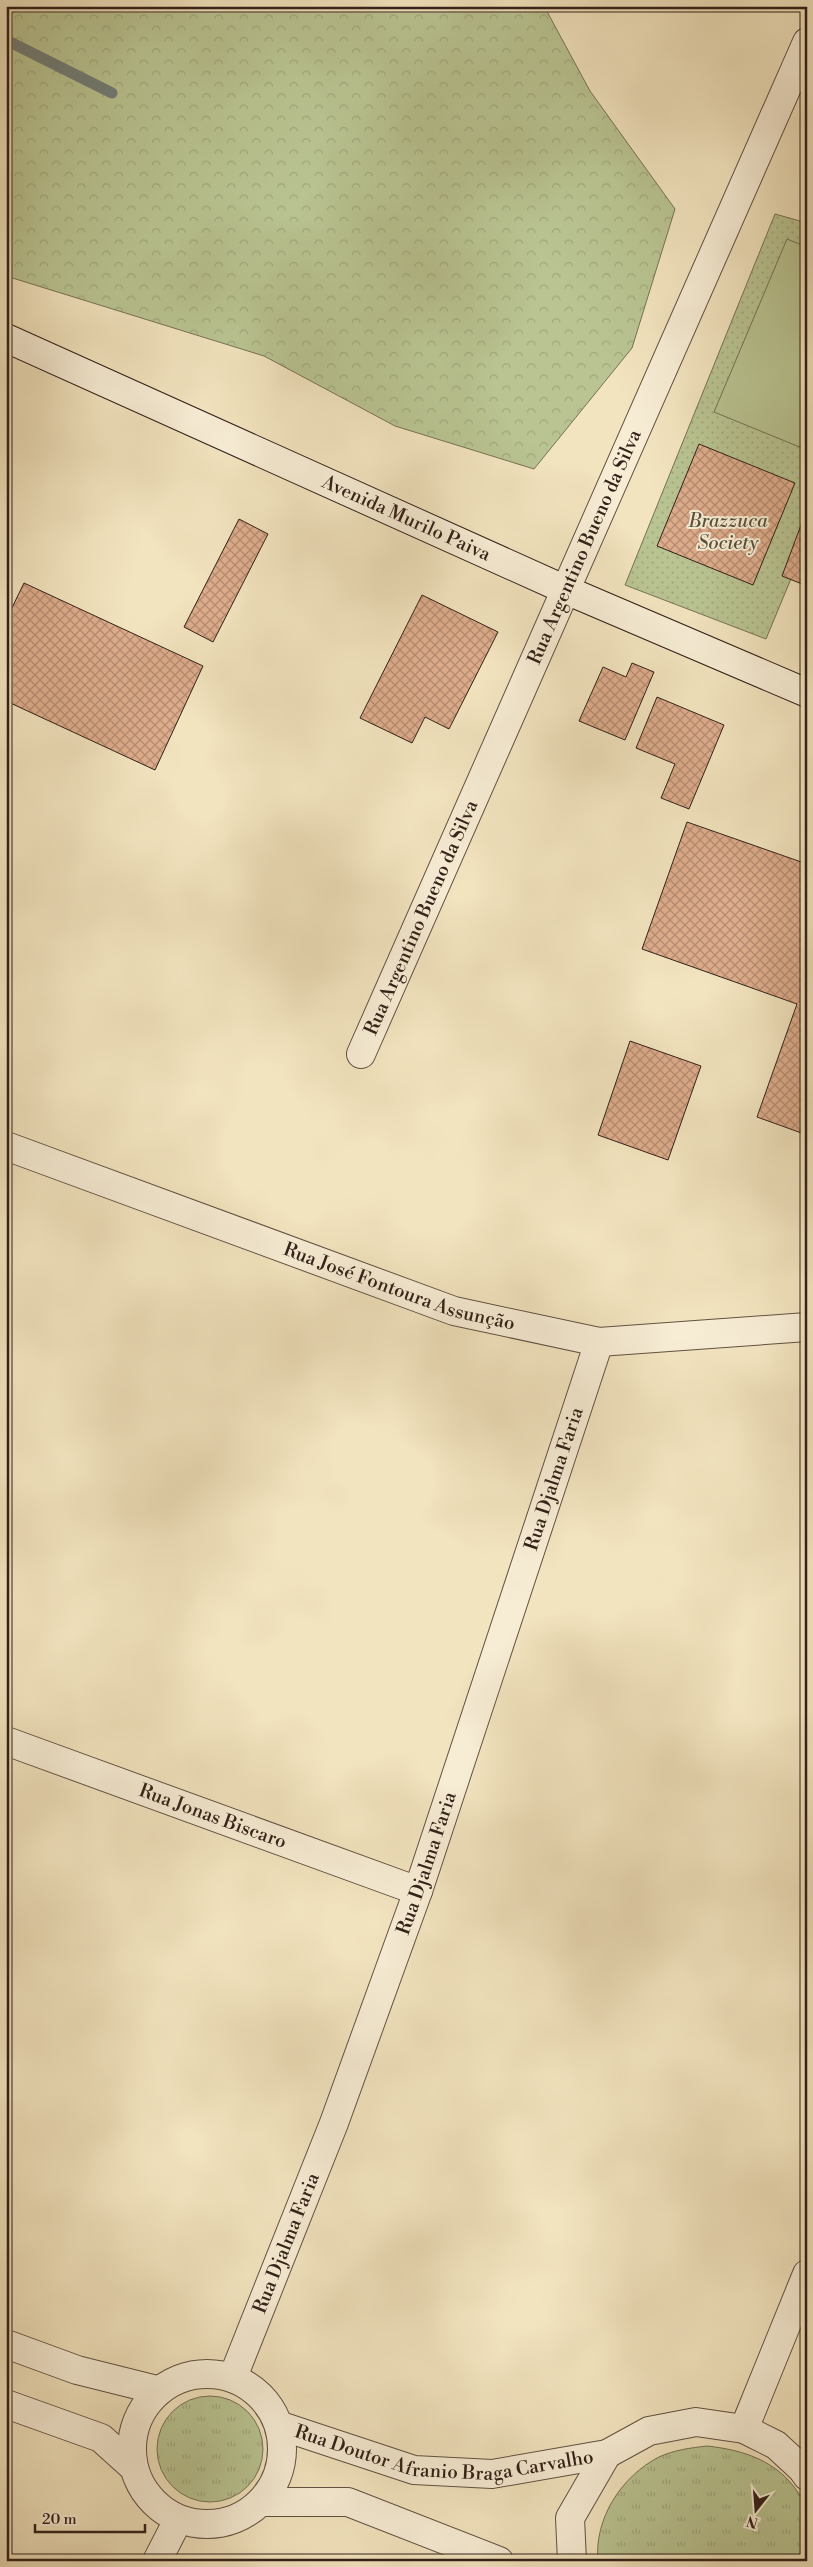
<svg xmlns="http://www.w3.org/2000/svg" width="813" height="2567" viewBox="0 0 813 2567" font-family="'Libre Bodoni',serif">
<style>
.grass{fill:url(#grass-tufts);stroke:#767256}
.forest{fill:url(#forest-crowns);stroke:#767256}
.park{fill:url(#park-dots);stroke:#767256}
.garden{fill:#b9c492;stroke:#767256}
.lines{fill:none;stroke-linecap:round;stroke-linejoin:round}
.stream{stroke:#727e78;stroke-width:11}
.building{fill:url(#building-cross-hatch);stroke:#322019}
.street-casing{stroke:#625142;stroke-width:30}
.secondary-casing{stroke:#322019;stroke-width:30}
.street{stroke:#f7edd5;stroke-width:28}
.secondary{stroke:#f7edd5;stroke-width:28}
.labels{text-anchor:middle;dominant-baseline:central;stroke-width:4;stroke-linejoin:round;paint-order:stroke}
.street-label{font-size:19px;fill:#322019;stroke:#f7edd5}
.park-label{font-size:19px;font-style:italic;fill:#5a513d;stroke:#f7edd5}
</style>
<defs>
<pattern id="grass-tufts" width="24" height="20" patternUnits="userSpaceOnUse" patternTransform="scale(1.25)"><rect width="24" height="20" fill="#b9c492"/><path d="M3 7l-1-3M5 7V3M7 7l1-3M15 17l-1-3M17 17v-4M19 17l1-3" fill="none" stroke="#a0a87d"/></pattern>
<pattern id="forest-crowns" width="20" height="18" patternUnits="userSpaceOnUse" patternTransform="scale(1.25)"><rect width="20" height="18" fill="#b9c492"/><path d="M2 6a3 3 0 1 1 6 0M12 15a3 3 0 1 1 6 0" fill="none" stroke="#a0a87d"/></pattern>
<pattern id="park-dots" width="8" height="8" patternUnits="userSpaceOnUse" patternTransform="scale(1.25)"><rect width="8" height="8" fill="#b9c492"/><path d="M2 2h.1M6 6h.1" fill="none" stroke="#a0a87d" stroke-width="1.8" stroke-linecap="round"/></pattern>
<pattern id="building-cross-hatch" width="8" height="8" patternUnits="userSpaceOnUse" patternTransform="scale(1.25)"><rect width="8" height="8" fill="#dead8c"/><path d="M0 0l8 8M0 8l8-8" fill="none" stroke="#b58c72"/></pattern>
</defs>
<rect width="100%" height="100%" fill="#f2e4bf"/>
<filter id="stains"><feTurbulence type="fractalNoise" baseFrequency=".004" numOctaves="4"/><feColorMatrix values="0 0 0 0 .2 0 0 0 0 .09 0 0 0 0 .02 0 0 0 .5 -.17"/></filter>
<radialGradient id="worn" r=".72"><stop offset=".6" stop-color="#630" stop-opacity="0"/><stop offset="1" stop-color="#630" stop-opacity=".3"/></radialGradient>
<g class="grass">
<circle cx="210" cy="2449" r="53"/>
<path d="M 707,2446 C 744,2450 778,2461 799,2494 C 802,2498 806,2502 807,2507 C 809,2524 807,2543 807,2561 L 598,2561 C 594,2518 622,2476 659,2457 C 674,2450 690,2448 707,2446 Z"/>
</g>
<polygon class="forest" points="6,6 544,6 590,91 675,209 632,348 534,469 395,426 264,356 6,276"/>
<polygon class="park" points="775,214 807,223 807,540 766,639 625,585"/>
<polygon class="garden" points="787,239 807,247 807,450 714,412"/>
<g class="lines">
<polyline class="stream" points="6,40 112,93"/>
</g>
<g class="building">
<polygon points="699,444 795,483 753,585 657,546"/>
<polygon points="804,517 807,517 807,586 782,576"/>
<polygon points="239,519 268,534 213,642 184,627"/>
<polygon points="24,583 203,666 155,770 6,701 6,620"/>
<polygon points="422,595 498,632 449,729 425,717 412,743 360,718"/>
<polygon points="632,663 654,672 625,740 579,721 603,667 626,677"/>
<polygon points="657,697 724,725 689,809 661,798 675,764 636,748"/>
<polygon points="687,822 807,864 807,1135 757,1117 797,1004 642,949"/>
<polygon points="630,1041 701,1066 668,1160 598,1135"/>
</g>
<g class="lines">
<defs>
<g id="street">
<path id="s1" d="M 361,1054 L 807,42"/>
<path id="s2" d="M 6,1146 L 454,1311 L 599,1342 L 807,1327"/>
<path id="s3" d="M 6,1741 L 418,1891"/>
<polyline points="6,2344 77,2370 157,2390"/>
<circle cx="207" cy="2449" r="75"/>
<path id="s4" d="M 233,2377 L 334,2123 L 418,1891 L 599,1342"/>
<polyline points="6,2404 101,2438 131,2465"/>
<path id="s5" d="M 281,2426 L 414,2470 L 492,2474 L 607,2454 L 649,2431 L 696,2422 L 744,2429 L 776,2445 L 802,2469 L 807,2476"/>
<polyline points="744,2429 807,2274"/>
<polyline points="262,2502 348,2502 499,2561"/>
<polyline points="157,2561 178,2520"/>
<polyline points="572,2561 570,2518 607,2454"/>
</g>
<g id="secondary">
<path id="s6" d="M 6,338 L 566,590 L 807,693"/>
</g>
</defs>
<use href="#street" class="street-casing"/>
<use href="#secondary" class="secondary-casing"/>
<use href="#street" class="street"/>
<use href="#secondary" class="secondary"/>
</g>
<g class="labels">
<g class="street-label">
<text stroke="none"><textPath href="#s6" startOffset="439">Avenida Murilo Paiva</textPath></text>
<text stroke="none"><textPath href="#s1" startOffset="554">Rua Argentino Bueno da Silva</textPath></text>
<text stroke="none"><textPath href="#s1" startOffset="149">Rua Argentino Bueno da Silva</textPath></text>
<text stroke="none"><textPath href="#s2" startOffset="418">Rua José Fontoura Assunção</textPath></text>
<text stroke="none"><textPath href="#s4" startOffset="954">Rua Djalma Faria</textPath></text>
<text stroke="none"><textPath href="#s3" startOffset="220">Rua Jonas Biscaro</textPath></text>
<text stroke="none"><textPath href="#s4" startOffset="549">Rua Djalma Faria</textPath></text>
<text stroke="none"><textPath href="#s4" startOffset="144">Rua Djalma Faria</textPath></text>
<text stroke="none"><textPath href="#s5" startOffset="168">Rua Doutor Afranio Braga Carvalho</textPath></text>
</g>
<g class="park-label">
<text x="728" y="521">Brazzuca<tspan x="728" dy="22">Society</tspan></text>
</g>
</g>
<rect width="813" height="2567" fill="none" stroke="#f2e4bf" stroke-width="25"/>
<rect x="8" y="8" width="798" height="2552" fill="none" stroke="#322019" stroke-width="2.5"/>
<rect x="12" y="12" width="788" height="2542" fill="none" stroke="#322019"/>
<g transform="translate(756 2510) rotate(197)" stroke="#f7edd5" stroke-width="4" paint-order="stroke">
<path d="M0-4L9 19L0 12L-9 19Z" fill="#322019"/>
<text y="-8" font-size="14" font-weight="bold" text-anchor="middle" fill="#322019">N</text>
</g>
<path d="M35 2524v8h110v-8" fill="none" stroke="#322019" stroke-width="2.5"/>
<text x="42" y="2524" font-size="15" fill="#322019" stroke="#f7edd5" stroke-width="4" paint-order="stroke">20 m</text>
<rect width="100%" height="100%" filter="url(#stains)"/>
<rect width="100%" height="100%" fill="url(#worn)"/>
</svg>
